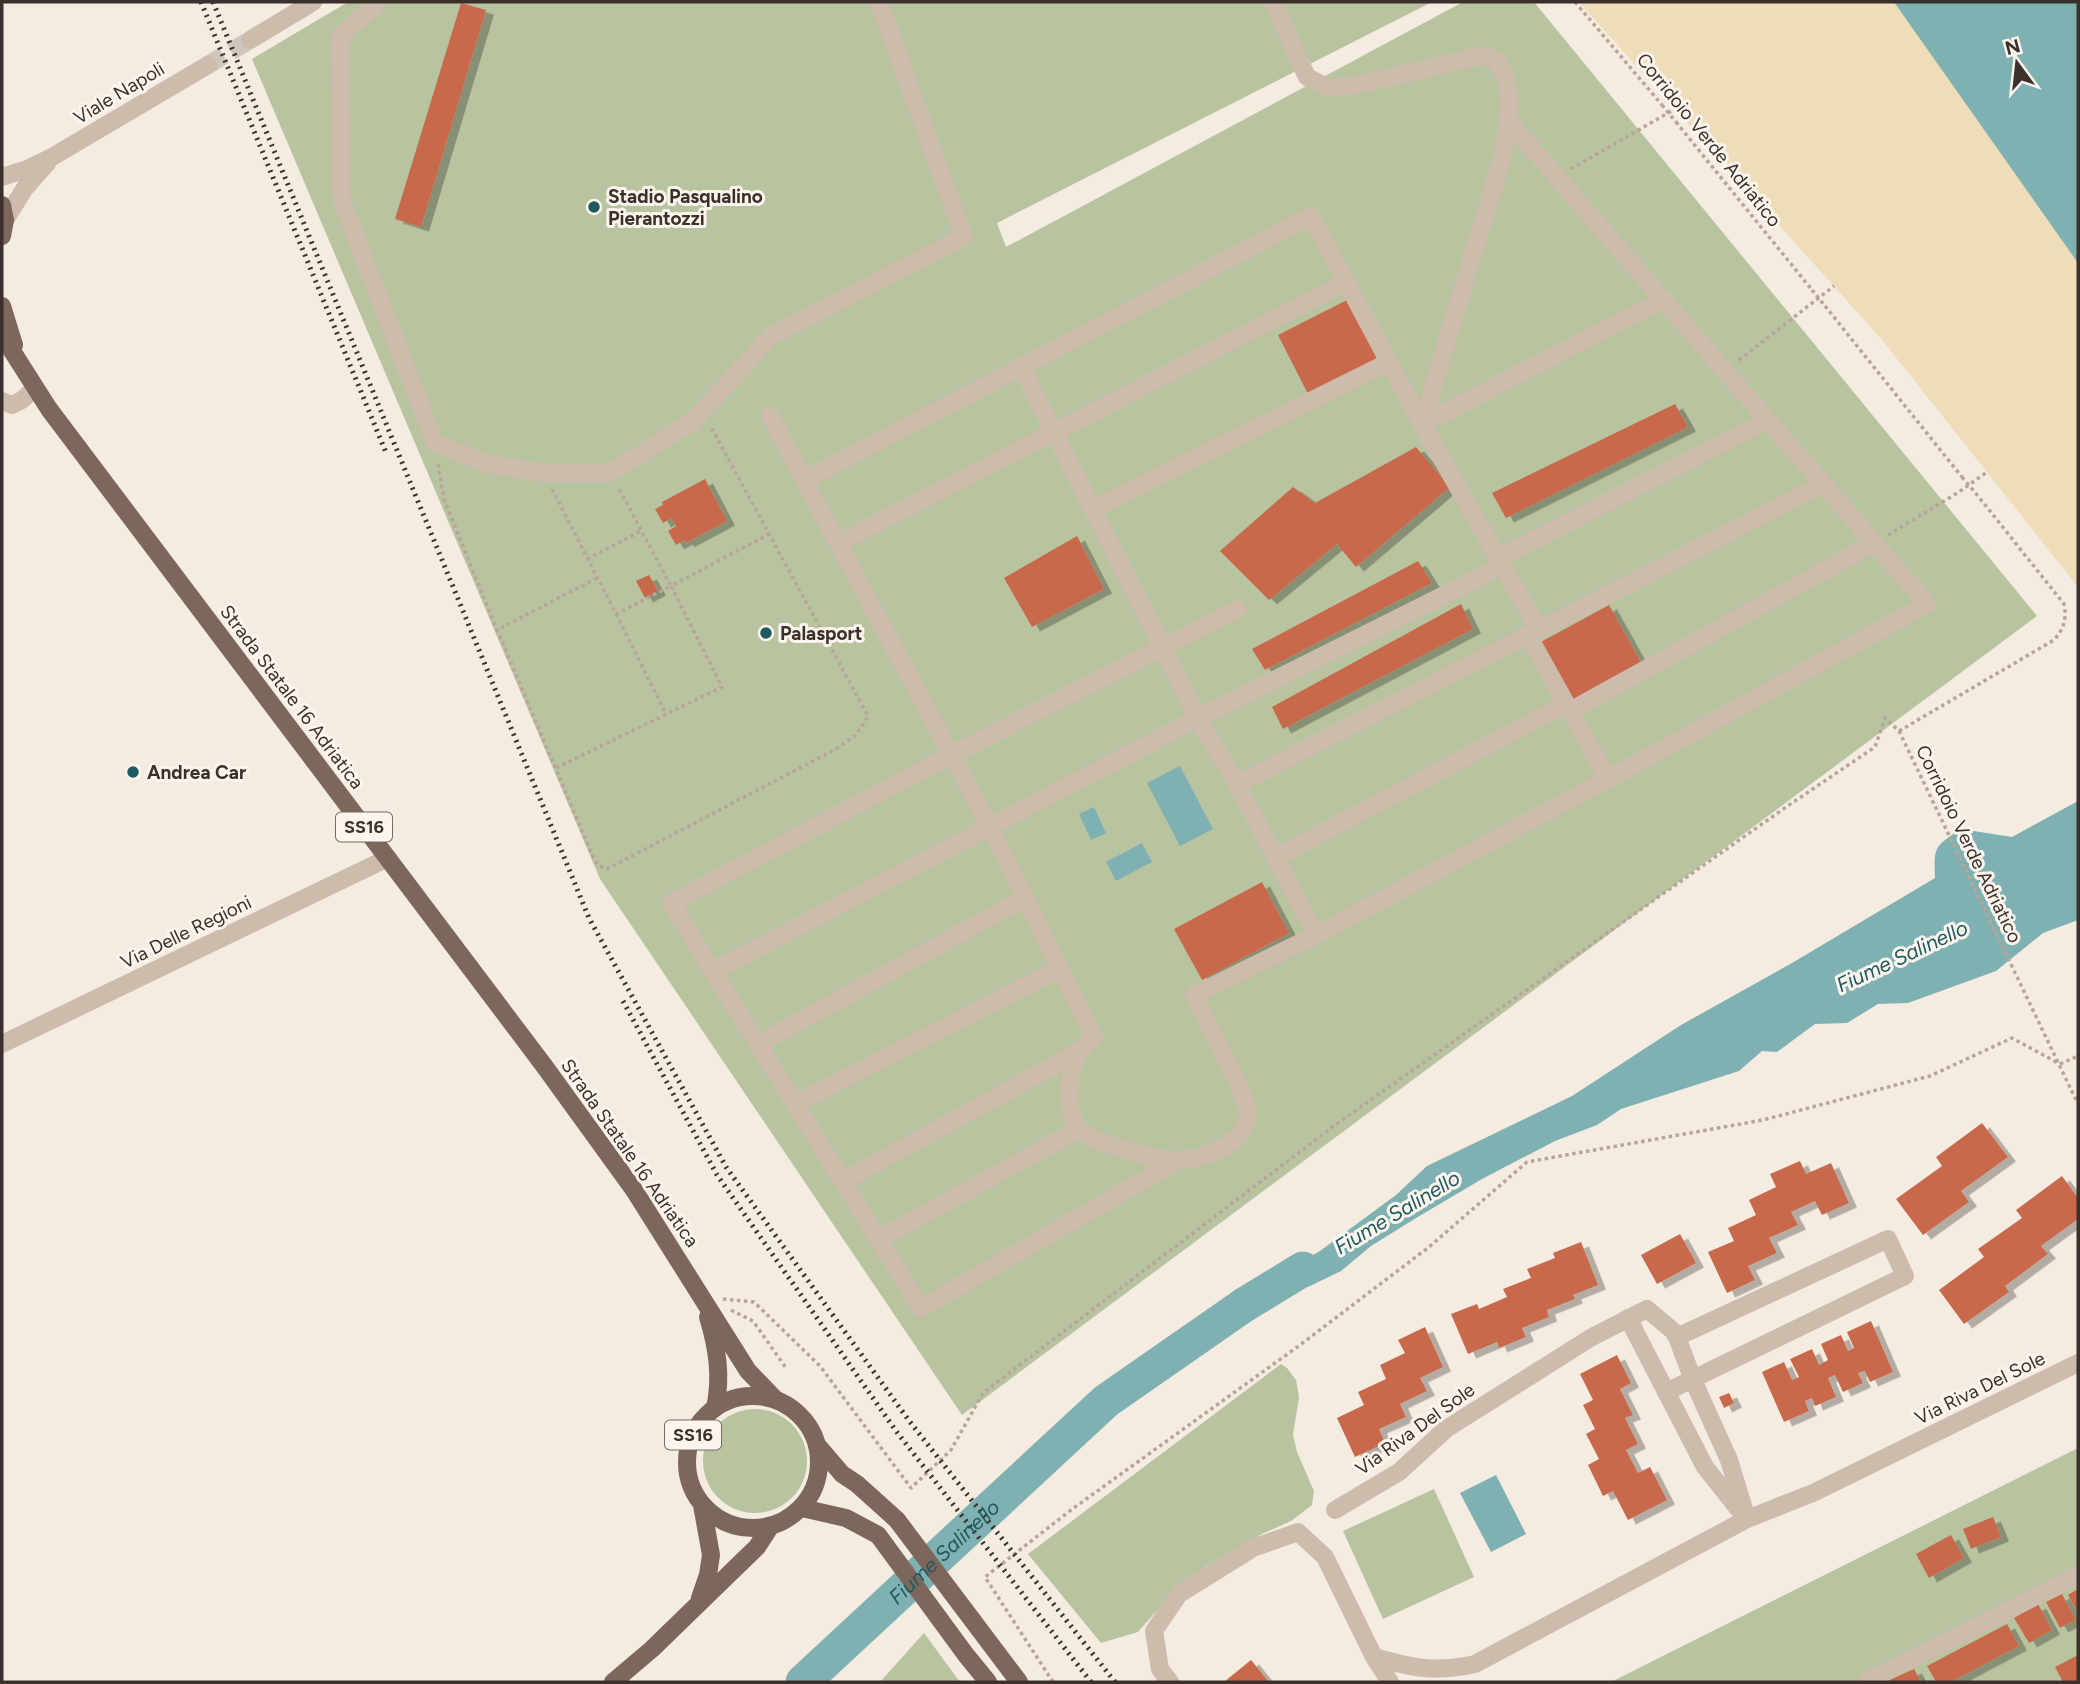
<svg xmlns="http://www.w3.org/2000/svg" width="2080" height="1684" viewBox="0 0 2080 1684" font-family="Figtree,sans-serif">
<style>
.green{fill:#b8c4a0}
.sand{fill:#efdcb8}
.water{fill:#7fb0b2}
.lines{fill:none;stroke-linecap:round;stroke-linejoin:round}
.river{stroke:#7fb0b2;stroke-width:35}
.building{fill:#c8694b;filter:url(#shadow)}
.minor-tunnel{stroke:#cfc6bd;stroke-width:18;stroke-dasharray:18 9;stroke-linecap:butt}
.path{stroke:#b9a596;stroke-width:3.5;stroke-dasharray:3.5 3.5;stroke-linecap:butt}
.minor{stroke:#cdbbac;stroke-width:18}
.major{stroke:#7d675c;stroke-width:18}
.rail{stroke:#3b302b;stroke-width:5;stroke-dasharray:2 5;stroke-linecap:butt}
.path-bridge{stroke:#b9a596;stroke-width:3.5;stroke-dasharray:3.5 3.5;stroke-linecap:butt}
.poi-dot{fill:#1f5a5e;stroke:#fbf5ee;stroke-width:2.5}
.labels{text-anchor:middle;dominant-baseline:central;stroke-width:6;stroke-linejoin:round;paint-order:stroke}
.shield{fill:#fbf5ee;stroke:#756b66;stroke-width:2}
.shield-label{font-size:18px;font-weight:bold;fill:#3b302b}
.street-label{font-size:19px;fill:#3b302b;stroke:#fbf5ee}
.poi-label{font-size:19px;font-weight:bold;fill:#3b302b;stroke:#fbf5ee;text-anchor:start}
.water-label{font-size:21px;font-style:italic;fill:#1f5a5e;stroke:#fbf5ee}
</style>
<defs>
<filter id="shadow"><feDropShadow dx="8" dy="4.5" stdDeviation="0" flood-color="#0004"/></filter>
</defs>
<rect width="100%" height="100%" fill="#f4ebe1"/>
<g class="green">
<polygon points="348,2 1432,2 997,223 1006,247 1463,2 1534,2 2037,616 962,1415 600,879 252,59"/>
<polygon points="1281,1364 1287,1368 1296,1380 1299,1397 1293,1435 1297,1452 1314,1491 1312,1505 1291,1521 1262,1534 1205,1567 1175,1590 1138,1632 1101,1643 1028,1554"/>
<circle cx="755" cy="1461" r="52"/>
<polygon points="2078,1448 2078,1682 1611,1682"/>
<polygon points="1434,1489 1474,1577 1383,1619 1343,1531"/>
<polygon points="924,1633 960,1682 880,1682"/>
</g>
<polygon class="sand" points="1579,2 1897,2 2078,260 2078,587 1883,341"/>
<g class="water">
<polygon points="1894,2 2078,2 2078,263"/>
<polygon points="1180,766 1213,829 1180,846 1147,783"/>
<path d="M 2078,801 L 2078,920 L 2043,933 L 1996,971 L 1908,1003 L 1878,1004 L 1847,1023 L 1815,1024 L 1777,1052 L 1762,1051 L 1739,1071 L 1621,1109 L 1597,1125 L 1555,1141 L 1482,1179 L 1416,1218 L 1371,1246 L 1341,1271 L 1310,1286 L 1270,1298 L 1258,1287 L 1320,1251 L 1396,1195 L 1427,1166 L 1572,1096 L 1681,1025 L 1792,963 L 1935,878 C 1934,846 1934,847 1961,829 L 2012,837 Z"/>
<polygon points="1094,807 1106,833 1091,840 1079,814"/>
<polygon points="1142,843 1152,862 1116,881 1106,862"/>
<polygon points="1496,1475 1526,1534 1491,1552 1460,1493"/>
</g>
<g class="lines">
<path class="river" id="s1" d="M 803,1682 L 1106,1401 L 1244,1305 L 1303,1269"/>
</g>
<g class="building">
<polygon points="461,3 486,10 421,227 395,219"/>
<polygon points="1347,300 1378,358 1309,396 1278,335"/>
<polygon points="1675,404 1688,427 1506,518 1492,493"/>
<polygon points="1416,447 1450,487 1356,567 1337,544 1269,600 1220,551 1293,487 1315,503"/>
<polygon points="705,479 727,521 686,543 685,540 676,545 668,531 676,526 672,518 663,523 655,509 663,505 662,502"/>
<polygon points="1077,536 1104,589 1032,627 1004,578"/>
<polygon points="1418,561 1432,583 1265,670 1252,649"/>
<polygon points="649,575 658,591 645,598 636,581"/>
<polygon points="1461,604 1473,629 1283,729 1272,707"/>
<polygon points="1609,605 1642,664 1571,703 1539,643"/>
<polygon points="1262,882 1289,933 1202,980 1174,929"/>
<polygon points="1982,1123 2008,1157 1961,1191 1969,1202 1923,1235 1896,1199 1942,1166 1936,1157"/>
<polygon points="1800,1161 1806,1174 1831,1163 1849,1203 1822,1215 1815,1201 1791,1212 1798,1225 1769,1238 1777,1253 1748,1266 1755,1280 1727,1293 1708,1252 1734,1241 1728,1228 1756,1215 1749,1200 1776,1187 1770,1174"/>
<polygon points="2062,1176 2078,1198 2078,1219 2041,1246 2048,1254 2005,1286 2009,1292 1964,1324 1939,1290 1984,1257 1978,1249 2022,1218 2016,1210"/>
<polygon points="1680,1234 1696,1263 1657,1284 1641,1255"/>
<polygon points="1581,1242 1598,1285 1573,1295 1575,1299 1547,1310 1549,1317 1522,1328 1526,1337 1499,1348 1497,1342 1468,1354 1451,1314 1477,1304 1479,1309 1507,1297 1503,1289 1531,1278 1527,1269 1555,1258 1553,1253"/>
<polygon points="1871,1321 1893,1372 1870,1382 1865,1371 1858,1373 1863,1383 1843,1392 1835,1375 1828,1378 1836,1397 1815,1406 1812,1398 1805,1401 1809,1411 1784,1422 1762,1372 1784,1362 1792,1380 1799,1377 1790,1359 1812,1349 1819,1365 1828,1360 1821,1344 1841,1335 1848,1351 1854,1348 1847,1332"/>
<polygon points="1425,1327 1443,1367 1420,1378 1427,1391 1400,1404 1406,1417 1379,1429 1385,1443 1355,1457 1337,1418 1364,1405 1358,1392 1386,1379 1380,1365 1405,1353 1398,1340"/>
<polygon points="1617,1355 1631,1383 1620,1389 1633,1415 1625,1418 1638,1444 1626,1450 1638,1473 1650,1467 1667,1500 1628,1520 1613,1491 1603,1496 1588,1465 1599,1459 1586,1434 1595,1429 1583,1405 1593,1400 1580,1374"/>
<polygon points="1729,1393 1734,1403 1724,1408 1719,1397"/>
<polygon points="1993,1517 2001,1537 1971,1549 1963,1529"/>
<polygon points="1951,1535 1964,1558 1929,1578 1916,1554"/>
<polygon points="2078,1589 2078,1613 2068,1595"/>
<polygon points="2062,1594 2076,1620 2060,1628 2046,1602"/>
<polygon points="2038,1604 2052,1630 2029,1643 2014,1618"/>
<polygon points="2007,1624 2019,1646 1951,1682 1936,1682 1927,1666"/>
<polygon points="2078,1655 2078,1682 2063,1682 2055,1667"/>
<polygon points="1251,1660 1269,1682 1224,1682"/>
<polygon points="1914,1669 1921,1682 1890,1682 1889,1680"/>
</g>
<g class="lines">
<polyline class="minor-tunnel" points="208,65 250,40"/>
<g class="path">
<polyline points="1575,2 1662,105"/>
<polyline points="1676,122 1812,290"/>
<polyline points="1571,169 1675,109"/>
<polyline points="1825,306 1962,477"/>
<polyline points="1739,360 1834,286"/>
<polyline points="438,464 444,499 497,630"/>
<polyline points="552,489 616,614 671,586 618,487"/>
<polyline points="1888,535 1959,492 1987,472"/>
<polyline points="587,559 641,531"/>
<polyline points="597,578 497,630 594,859 599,866 607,869 836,749 856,735 868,716 711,427"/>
<polyline points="616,614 666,714"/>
<path d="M 1899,731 L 2054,640 C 2064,629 2067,618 2064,604 L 1978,496"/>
<polyline points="556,768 722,687 671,586 769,534"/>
<polyline points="2060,1064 2078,1056"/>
<polyline points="723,1299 754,1302 820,1366 911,1488 951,1450 983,1393 1335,1125 1789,805 1875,747 1885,718 1899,731 2078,1104"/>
<polyline points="731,1310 753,1321 786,1368"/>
<polyline points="1053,1682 985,1577 1071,1510 1300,1345 1429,1247 1527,1162 1763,1120 1930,1076 2012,1038 2058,1063"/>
</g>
<g class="minor">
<polyline points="374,2 376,5 340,36 341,198 435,443 485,463 543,473 610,473 693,421 771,336 964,237 879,2"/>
<path d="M 1273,2 L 1307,77 L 1329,88 L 1357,85 L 1485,55 C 1488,57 1492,58 1495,60 C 1518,81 1506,136 1501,162 L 1422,424 L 1539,630 L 1823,484 L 1509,122"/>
<polyline points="250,40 313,2"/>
<polyline points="2,177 27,169 52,157 208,65"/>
<polyline points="5,220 25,188 48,162"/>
<polyline points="1021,367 1198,718 1502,566"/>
<polyline points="2,401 12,405 22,400 35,388"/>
<path d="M 770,416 L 990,827 L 1094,1037 C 1077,1053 1073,1058 1070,1082 C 1068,1097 1069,1116 1079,1128 C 1088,1139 1105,1144 1117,1147 C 1136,1153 1161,1161 1180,1160 C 1204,1158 1239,1146 1247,1121 C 1250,1112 1244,1099 1241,1090 L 1194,995 L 1316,935 L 1608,779"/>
<polyline points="804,480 1311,216 1422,424 1664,299"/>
<polyline points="1093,509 1389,362"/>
<polyline points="838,543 1346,282"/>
<polyline points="1498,558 1768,420"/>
<polyline points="1539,630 1528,635 1608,779 1927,604 1823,484"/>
<polyline points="1570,711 1874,543"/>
<polyline points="1276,857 1566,704"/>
<polyline points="1316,935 1237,784 1528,635"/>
<polyline points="713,971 1198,718 1237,784"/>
<polyline points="2,1044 388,858"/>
<polyline points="758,1044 1025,898"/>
<polyline points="795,1104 1060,968"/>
<polyline points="1179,1160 921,1308 671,903 951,755 1238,609"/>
<polyline points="843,1181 1077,1053"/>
<polyline points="879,1239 1079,1129"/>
<polyline points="1628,1318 1705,1467 1740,1511"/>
<polyline points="1666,1392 1905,1276 1888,1239 1677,1337"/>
<polyline points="1335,1510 1399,1472 1446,1429 1592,1337 1647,1309 1673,1331 1677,1337 1693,1380 1729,1460 1747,1519"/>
<polyline points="1374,1657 1390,1682"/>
<path d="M 1170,1682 L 1160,1669 L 1154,1631 L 1179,1594 L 1253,1548 L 1298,1532 L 1325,1557 L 1374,1657 C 1413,1668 1435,1673 1475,1664 L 1747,1519 L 1813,1493 L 2078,1363"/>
<polyline points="1866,1682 2078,1575"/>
</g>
<g class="major">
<polyline points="2,205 5,220 2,236"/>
<polyline points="2,306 14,345"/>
<polyline points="2,335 49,409 545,1067 634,1190 748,1371 775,1399"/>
<path d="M 708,1317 C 717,1347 722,1376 715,1408"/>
<circle cx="753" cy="1462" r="66"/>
<polyline points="818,1446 842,1474 857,1484 897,1520 1019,1682"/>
<polyline points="802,1508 846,1518 878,1535 966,1655 988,1682"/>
<polyline points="700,1598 708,1575 711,1555 702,1505"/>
<polyline points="613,1682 652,1649 757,1547 770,1527"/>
</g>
<g class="rail">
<polyline points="201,2 387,455"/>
<polyline points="213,2 589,918 726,1167 910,1422 1115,1682"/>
<polyline points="623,1001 717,1175 896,1431 1091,1682"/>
</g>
<g class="path-bridge">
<polyline points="1662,105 1676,122"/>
<polyline points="1812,290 1825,306"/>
<polyline points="1962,477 1978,496"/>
</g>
</g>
<g class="poi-dot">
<circle cx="594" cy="207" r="7"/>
<circle cx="766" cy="633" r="7"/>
<circle cx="133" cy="772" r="7"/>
</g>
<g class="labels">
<g class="shield">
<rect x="336" y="812.5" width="56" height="29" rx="5"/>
<rect x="665" y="1420.5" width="56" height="29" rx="5"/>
</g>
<g class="shield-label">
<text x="364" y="827">SS16</text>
<text x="693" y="1435">SS16</text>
</g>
<g class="street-label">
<text transform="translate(119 93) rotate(-31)">Viale Napoli</text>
<text transform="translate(1709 140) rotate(51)">Corridoio Verde Adriatico</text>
<text transform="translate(292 697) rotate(53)">Strada Statale 16 Adriatica</text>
<text transform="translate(1969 844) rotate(64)">Corridoio Verde Adriatico</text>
<text transform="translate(186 932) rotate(-26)">Via Delle Regioni</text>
<text transform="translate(630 1153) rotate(55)">Strada Statale 16 Adriatica</text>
<text transform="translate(1980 1388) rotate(-26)">Via Riva Del Sole</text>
<text transform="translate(1415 1429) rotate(-36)">Via Riva Del Sole</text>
</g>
<g class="poi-label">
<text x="608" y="196">Stadio Pasqualino<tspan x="608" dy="22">Pierantozzi</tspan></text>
<text x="780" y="633">Palasport</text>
<text x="147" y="772">Andrea Car</text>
</g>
<g class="water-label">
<text transform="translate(1902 956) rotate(-25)">Fiume Salinello</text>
<text transform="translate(1397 1212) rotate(-31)">Fiume Salinello</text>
<text stroke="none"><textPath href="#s1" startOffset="192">Fiume Salinello</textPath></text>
</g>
</g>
<rect width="2080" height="1684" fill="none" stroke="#3b302b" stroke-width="7"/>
<g transform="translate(2017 63) rotate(345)" stroke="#fbf5ee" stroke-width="5" paint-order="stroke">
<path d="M0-5L12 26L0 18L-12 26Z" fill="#3b302b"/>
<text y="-10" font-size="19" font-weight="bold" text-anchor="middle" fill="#3b302b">N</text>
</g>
</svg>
